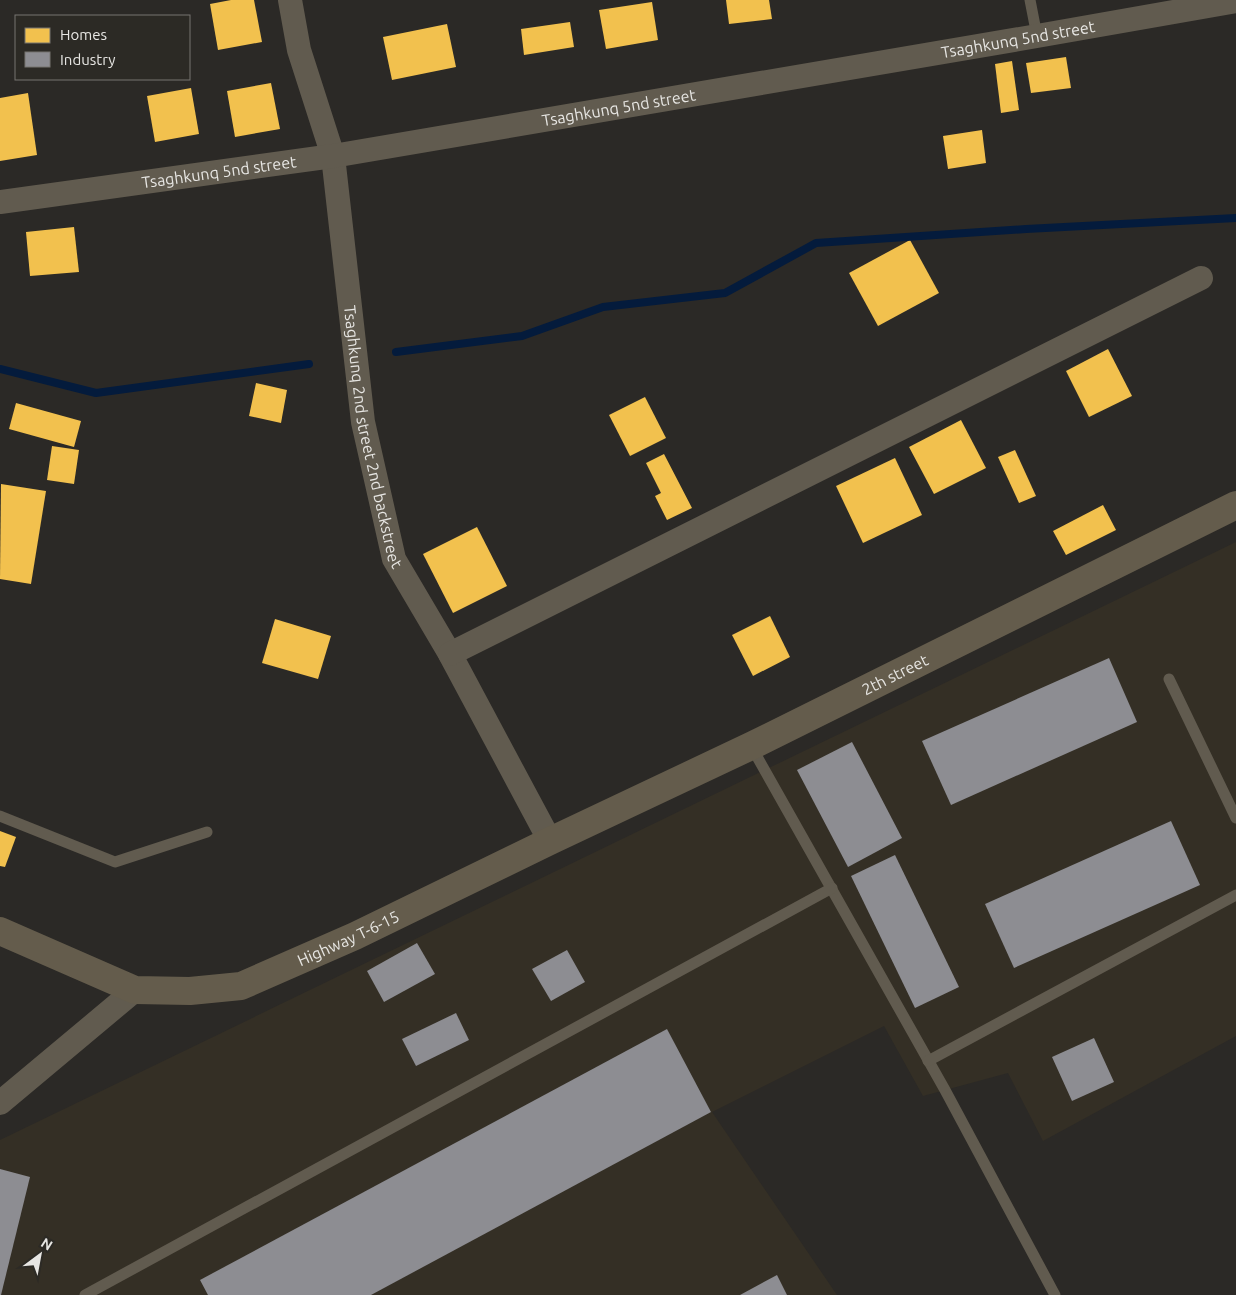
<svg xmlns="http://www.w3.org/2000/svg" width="1236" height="1295" viewBox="0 0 1236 1295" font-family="Ubuntu,sans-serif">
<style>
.built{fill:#342f25}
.homes{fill:#f2c14e}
.industry{fill:#8d8d92}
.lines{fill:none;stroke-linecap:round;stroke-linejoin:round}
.stream{stroke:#041b3c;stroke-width:8}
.lane{stroke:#615b4f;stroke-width:11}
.street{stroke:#615b4f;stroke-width:24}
.secondary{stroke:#645c4c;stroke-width:28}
.labels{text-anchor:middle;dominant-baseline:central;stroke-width:5;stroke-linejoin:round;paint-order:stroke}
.street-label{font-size:16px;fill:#e7e6e3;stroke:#2c2a25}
</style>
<rect width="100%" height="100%" fill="#2b2926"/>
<polygon class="built" points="1236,542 1236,1036 1043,1141 1008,1073 923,1096 884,1026 712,1112 837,1295 0,1295 0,1140"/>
<g class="homes">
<polygon points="231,0 254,0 262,42 218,50 210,4"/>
<polygon points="726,0 769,0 772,19 729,24"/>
<polygon points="652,2 658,40 606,49 599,10"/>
<polygon points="570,22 574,47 524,55 521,29"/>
<polygon points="447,24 456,67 392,80 383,37"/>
<polygon points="1066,57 1071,88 1031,93 1026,63"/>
<polygon points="1012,61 1019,110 1001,113 995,64"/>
<polygon points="271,83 280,129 235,137 227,91"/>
<polygon points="191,88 199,134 155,142 147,96"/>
<polygon points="28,93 37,155 0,161 0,98"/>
<polygon points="982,130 986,163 948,169 943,136"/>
<polygon points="74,227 79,272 30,276 26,232"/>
<polygon points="910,240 939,293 878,326 849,273"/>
<polygon points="1108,349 1132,396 1089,417 1066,371"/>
<polygon points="256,383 287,390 281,423 249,416"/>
<polygon points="645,397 666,438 630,456 609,415"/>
<polygon points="16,403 81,421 74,447 9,429"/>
<polygon points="961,420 986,468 934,494 909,447"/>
<polygon points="52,446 79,450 74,484 47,480"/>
<polygon points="1015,450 1036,496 1019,503 998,457"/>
<polygon points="664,454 692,508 667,520 655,496 661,493 646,463"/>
<polygon points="895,458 922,515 863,543 836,486"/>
<polygon points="1,484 46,491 31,584 0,579"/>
<polygon points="1103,505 1116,530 1066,555 1053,531"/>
<polygon points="477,527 507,586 453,613 423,554"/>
<polygon points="770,616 790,657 753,676 732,635"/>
<polygon points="275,619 331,636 318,679 262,663"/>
<polygon points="0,831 16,837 5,867 0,866"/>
</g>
<g class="industry">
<polygon points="1109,658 1137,722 951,805 922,741"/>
<polygon points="852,742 902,838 848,867 797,770"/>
<polygon points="1171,821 1200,885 1014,968 985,904"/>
<polygon points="895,855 959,987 915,1008 851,876"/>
<polygon points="417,943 435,974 384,1002 367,971"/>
<polygon points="567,950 585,982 551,1001 532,969"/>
<polygon points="456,1013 469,1040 416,1066 402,1039"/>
<polygon points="667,1029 711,1112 371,1295 208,1295 200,1280"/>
<polygon points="1094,1038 1114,1082 1072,1101 1052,1057"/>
<polygon points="0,1169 30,1177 1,1295 0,1295"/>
<polygon points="777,1275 787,1295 740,1295"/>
</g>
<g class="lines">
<g class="stream">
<polyline points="396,352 522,336 603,307 725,293 816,243 1026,229 1236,218"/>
<polyline points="0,369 96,393 309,364"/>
</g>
<g class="lane">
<polyline points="1030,0 1037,36"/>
<polyline points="1169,679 1236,818"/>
<polyline points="751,746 945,1090 1055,1295"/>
<polyline points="0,816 115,862 207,832"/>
<polyline points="928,1061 1236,895"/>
<polyline points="85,1295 832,888"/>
</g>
<g class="street">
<path id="s1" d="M 290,0 L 299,50 L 333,156 L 363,422 L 394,559 L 450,654 L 550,841"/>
<path id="s2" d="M 0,202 L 333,156 L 1037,36 L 1236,1"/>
<polyline points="450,654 1201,278"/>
<polyline points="0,1103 135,990"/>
</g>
<path class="secondary" id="s3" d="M 0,931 L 135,990 L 190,991 L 241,986 L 355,936 L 550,841 L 751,746 L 1236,505"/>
</g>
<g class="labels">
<g class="street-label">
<text stroke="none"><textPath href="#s2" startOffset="1031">Tsaghkunq 5nd street</textPath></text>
<text stroke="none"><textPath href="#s2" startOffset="626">Tsaghkunq 5nd street</textPath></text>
<text stroke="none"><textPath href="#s2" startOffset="221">Tsaghkunq 5nd street</textPath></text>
<text stroke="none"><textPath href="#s1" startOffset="446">Tsaghkunq 2nd street 2nd backstreet</textPath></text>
<text stroke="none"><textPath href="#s3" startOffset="978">2th street</textPath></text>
<text stroke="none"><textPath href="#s3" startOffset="371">Highway T-6-15</textPath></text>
</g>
</g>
<rect x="15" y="15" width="175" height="65" fill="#2c2a25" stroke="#777571"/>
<rect x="25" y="28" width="25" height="15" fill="#f2c14e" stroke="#777571"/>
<text x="60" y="40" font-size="15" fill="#e7e6e3">Homes</text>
<rect x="25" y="52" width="25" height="15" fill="#8d8d92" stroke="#777571"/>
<text x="60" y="65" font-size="15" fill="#e7e6e3">Industry</text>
<g transform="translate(40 1255) rotate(32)" stroke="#2c2a25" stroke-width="4" paint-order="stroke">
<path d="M0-4L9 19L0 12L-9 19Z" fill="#e7e6e3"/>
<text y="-8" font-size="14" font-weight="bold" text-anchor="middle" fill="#e7e6e3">N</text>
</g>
</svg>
